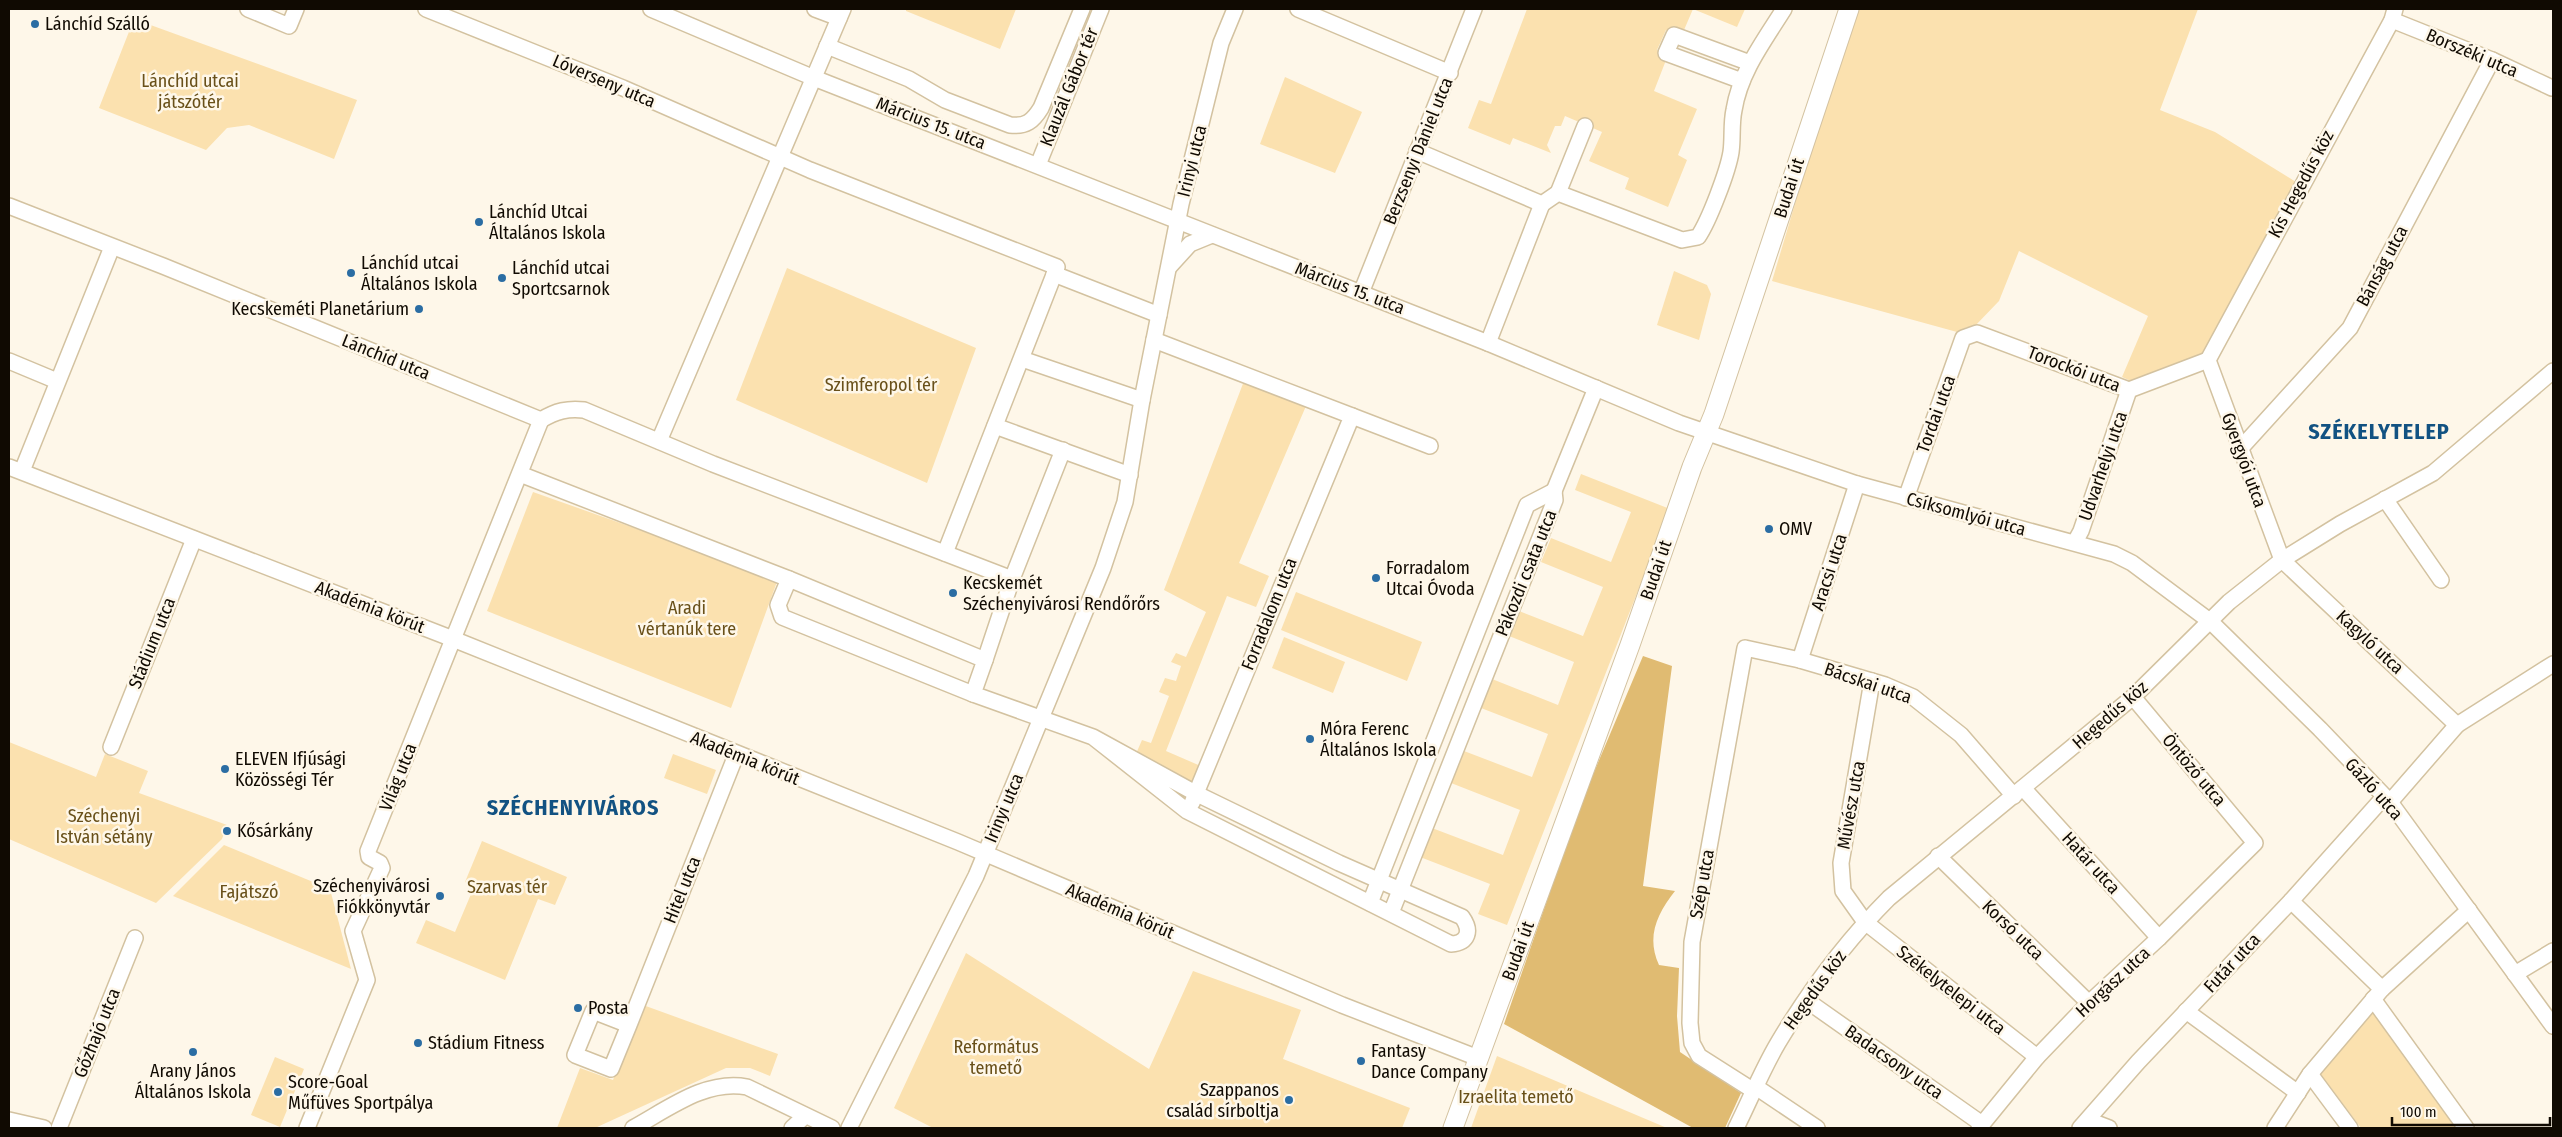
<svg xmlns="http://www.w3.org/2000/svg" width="2562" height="1137" viewBox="0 0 2562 1137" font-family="'Fira Sans Condensed',sans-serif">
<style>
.green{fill:#fbe1af}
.forest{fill:#e0bb72}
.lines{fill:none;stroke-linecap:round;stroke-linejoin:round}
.minor-casing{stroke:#d3c2a0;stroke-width:18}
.major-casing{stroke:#d3c2a0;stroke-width:21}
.minor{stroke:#fff;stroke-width:15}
.major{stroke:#fff;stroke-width:19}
.poi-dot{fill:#2b6da3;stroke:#fef7e9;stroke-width:2}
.labels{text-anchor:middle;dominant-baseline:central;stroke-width:5;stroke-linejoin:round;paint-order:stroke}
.poi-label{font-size:18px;fill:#100a02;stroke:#fef7e9;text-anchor:start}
.street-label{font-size:18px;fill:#100a02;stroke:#fef7e9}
.park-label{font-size:18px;fill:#695019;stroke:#fef7e9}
.district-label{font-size:22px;font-weight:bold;letter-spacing:1px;fill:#125282;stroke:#fef7e9}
</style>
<rect width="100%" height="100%" fill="#fef7e9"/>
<g class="green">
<polygon points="906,9 1016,9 1000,49 906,11"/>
<polygon points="1527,9 1693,9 1681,37 1666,30 1657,50 1668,55 1654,91 1697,109 1678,155 1687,160 1668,207 1625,189 1629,178 1589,161 1602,132 1565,116 1561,126 1555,126 1547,145 1551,153 1513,138 1510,145 1468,128 1479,100 1491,104"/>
<polygon points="1693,9 1745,9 1737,27"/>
<polygon points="1859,9 2198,9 2160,110 2215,132 2296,182 2203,357 2133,382 2122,377 2148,316 2019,251 1999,301 1974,327 1967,327 1957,332 1772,281 1812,147"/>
<polygon points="134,19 357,100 334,159 249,125 227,128 206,150 99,108"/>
<polygon points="1285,77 1362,112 1335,173 1260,144"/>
<polygon points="787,268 976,348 927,483 736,400"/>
<polygon points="1674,271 1707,285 1711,294 1699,340 1657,325"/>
<polygon points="1244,381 1306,406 1239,563 1269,576 1256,607 1227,596 1166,751 1203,767 1195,787 1135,756 1142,740 1151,743 1169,696 1159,692 1165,678 1176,681 1181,666 1171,662 1176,653 1186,657 1206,612 1164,590"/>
<polygon points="1581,474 1670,509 1507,925 1478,914 1490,884 1420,857 1432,828 1503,855 1520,810 1451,783 1464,751 1532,777 1548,734 1481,708 1492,679 1558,705 1574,662 1509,636 1519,611 1583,636 1603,587 1541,562 1551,538 1611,562 1631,512 1575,490"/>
<polygon points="533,492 778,579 731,708 487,611"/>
<polygon points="1296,592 1422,642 1407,681 1281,630"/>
<polygon points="1284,637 1345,662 1333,693 1272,668"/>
<polygon points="9,742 96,777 105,754 148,771 139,793 227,825 222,839 156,903 9,839"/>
<polygon points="673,754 716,770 707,794 664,778"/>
<polygon points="482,841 567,877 555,905 538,899 505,980 416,943 426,920 455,932 474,887 465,882"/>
<polygon points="224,845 330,889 351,969 173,896"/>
<polygon points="966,953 1149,1069 1193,971 1301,1010 1283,1059 1410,1108 1402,1128 933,1128 894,1108"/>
<polygon points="643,1005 778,1054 770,1076 750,1068 726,1068 595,1128 557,1128 580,1068 613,1080"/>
<polygon points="2371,1006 2463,1128 2361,1128 2319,1072"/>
<polygon points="1497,1056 1667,1128 1471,1128"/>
<polygon points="275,1057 304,1069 280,1127 251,1115"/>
</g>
<path class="forest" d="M 1643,656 L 1672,666 L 1643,886 L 1675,891 C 1657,914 1646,937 1659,965 L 1679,968 L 1677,1016 L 1680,1052 L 1741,1093 L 1725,1128 L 1693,1128 L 1504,1024 L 1581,803 Z"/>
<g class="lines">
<defs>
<g id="minor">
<polyline points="248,9 289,26 296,9"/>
<polyline points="426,9 623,88 810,170 1057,267 945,553"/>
<polyline points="651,9 814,78 1488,343 1679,423 1857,484 2114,554 2132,563 2211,622 2320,729 2390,802 2553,1026"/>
<polyline points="815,9 839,18"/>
<polyline points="1298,9 1450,73"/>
<polyline points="2392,20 2492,60 2552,88"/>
<path d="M 827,46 L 909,79 L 945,100 L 1010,125 C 1026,127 1033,121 1041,108 L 1082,9"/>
<polyline points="1742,81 1666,53 1674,35 1750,63"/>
<path d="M 1417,151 L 1542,204 L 1558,193 L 1682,240 L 1698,237 C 1709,221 1728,171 1731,152 C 1733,138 1731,124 1734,110 C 1740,72 1764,41 1784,9"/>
<polyline points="1038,165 1101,9"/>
<polyline points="1558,193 1585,126"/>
<polyline points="9,206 163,266 541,420"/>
<polyline points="1170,266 1190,244 1212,235"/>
<polyline points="1054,274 1159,315"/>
<polyline points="1361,293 1474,9"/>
<polyline points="1154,340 1352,416 1192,803"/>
<polyline points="1488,343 1542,204"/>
<polyline points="1022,359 1142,400"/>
<polyline points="2208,360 2282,560 2457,725"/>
<polyline points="2208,360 2392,20 2395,9"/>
<polyline points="9,361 57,381"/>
<polyline points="1352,416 1430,446"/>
<path d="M 541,420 C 556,411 568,408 584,410 L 713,464 L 1012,579"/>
<polyline points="995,426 1130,475"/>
<polyline points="659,441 843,9"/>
<polyline points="2240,449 2350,328 2492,60"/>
<polyline points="9,467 453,639 958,842 1342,1005 1478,1058"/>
<polyline points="22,471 112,247"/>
<path d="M 520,474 L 789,579 L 985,660 L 973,694 L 1093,737 L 1197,794 L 1339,863 L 1462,917 C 1472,931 1468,943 1451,944 L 1187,811 L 1093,737"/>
<polyline points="1554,491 1596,388"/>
<polyline points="1906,498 1963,338 1977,333 2129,390 2208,360"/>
<polyline points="2385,499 2441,580"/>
<polyline points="2075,542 2081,531 2129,390"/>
<polyline points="789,579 778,605 782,617 973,694"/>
<polyline points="985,660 1012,579 1063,450"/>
<polyline points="1800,660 1857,484"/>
<polyline points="1872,681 1841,863 1843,891 1865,922 2037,1057"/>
<polyline points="111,747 194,539"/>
<polyline points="2023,788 2159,938"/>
<polyline points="2390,802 2457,725 2553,664"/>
<polyline points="1938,856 2089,1003"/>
<polyline points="2291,901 2382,989"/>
<polyline points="1370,903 1527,505 1554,491"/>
<polyline points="1391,913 1555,500 1554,491"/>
<polyline points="2515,974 2553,951"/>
<polyline points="2373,999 2466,1128"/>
<polyline points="1806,1000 1982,1124"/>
<polyline points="2186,1011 2298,1093"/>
<polyline points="629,1025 593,1011 575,1055 611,1069 629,1025 736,755"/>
<polyline points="2310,1074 2350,1128"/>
<polyline points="1756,1087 1817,1128"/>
<polyline points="1754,1091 1699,1056 1692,1043 1690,1023 1692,942 1745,648 1800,660 1885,685 1913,697 1961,735 2014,796"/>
<polyline points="9,1120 44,1128"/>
<polyline points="2088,1120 2109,1128"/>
<polyline points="59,1128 135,938"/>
<polyline points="307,1128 367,980 353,931 382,868 380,863 369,857 368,851 541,420"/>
<path d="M 633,1128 C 668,1109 706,1079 747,1087 L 832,1128"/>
<polyline points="792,1128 805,1116"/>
<polyline points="849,1128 976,876 1103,568 1125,502 1142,400 1181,204 1221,43 1235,9"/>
<path d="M 1736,1128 C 1750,1100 1762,1070 1778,1043 C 1809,991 1847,940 1889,898 L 2133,697 L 2229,602 L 2282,560 L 2340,524 L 2433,473 L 2553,371"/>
<polyline points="1979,1128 2037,1057 2089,1003 2159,938 2255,843 2133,697"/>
<polyline points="2080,1128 2138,1062 2291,901 2384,797"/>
<polyline points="2275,1128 2310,1074 2382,989 2469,910"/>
</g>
<polyline id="major" points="1453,1128 1630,645 1692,467 1714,414 1849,9"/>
</defs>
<use href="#minor" class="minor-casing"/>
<use href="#major" class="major-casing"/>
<use href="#minor" class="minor"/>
<use href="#major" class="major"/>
</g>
<g class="poi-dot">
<circle cx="35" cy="24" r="5"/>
<circle cx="479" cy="222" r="5"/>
<circle cx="351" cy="273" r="5"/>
<circle cx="502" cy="278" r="5"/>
<circle cx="419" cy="309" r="5"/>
<circle cx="1769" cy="529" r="5"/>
<circle cx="1376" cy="578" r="5"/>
<circle cx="953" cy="593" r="5"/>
<circle cx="1310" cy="739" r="5"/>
<circle cx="225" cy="769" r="5"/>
<circle cx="227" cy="831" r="5"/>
<circle cx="440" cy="896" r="5"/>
<circle cx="578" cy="1008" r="5"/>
<circle cx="418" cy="1043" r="5"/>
<circle cx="193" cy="1052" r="5"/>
<circle cx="1361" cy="1061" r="5"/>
<circle cx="278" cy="1092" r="5"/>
<circle cx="1289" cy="1100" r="5"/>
</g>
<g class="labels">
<g class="poi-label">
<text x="45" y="24">Lánchíd Szálló</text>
<text x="489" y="212">Lánchíd Utcai<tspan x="489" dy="21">Általános Iskola</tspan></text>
<text x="361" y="263">Lánchíd utcai<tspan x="361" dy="21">Általános Iskola</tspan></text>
<text x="512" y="268">Lánchíd utcai<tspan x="512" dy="21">Sportcsarnok</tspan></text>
<text x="409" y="309" text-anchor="end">Kecskeméti Planetárium</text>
<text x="1779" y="529">OMV</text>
<text x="1386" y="568">Forradalom<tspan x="1386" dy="21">Utcai Óvoda</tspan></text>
<text x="963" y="583">Kecskemét<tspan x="963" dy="21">Széchenyivárosi Rendőrőrs</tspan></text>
<text x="1320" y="729">Móra Ferenc<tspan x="1320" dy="21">Általános Iskola</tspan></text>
<text x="235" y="759">ELEVEN Ifjúsági<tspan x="235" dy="21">Közösségi Tér</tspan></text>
<text x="237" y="831">Kősárkány</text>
<text x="430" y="886" text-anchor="end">Széchenyivárosi<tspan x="430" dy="21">Fiókkönyvtár</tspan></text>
<text x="588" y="1008">Posta</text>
<text x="428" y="1043">Stádium Fitness</text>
<text x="1371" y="1051">Fantasy<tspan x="1371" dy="21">Dance Company</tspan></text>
<text x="193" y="1071" text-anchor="middle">Arany János<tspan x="193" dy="21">Általános Iskola</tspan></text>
<text x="288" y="1082">Score-Goal<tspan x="288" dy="21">Műfüves Sportpálya</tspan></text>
<text x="1279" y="1090" text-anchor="end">Szappanos<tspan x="1279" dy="21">család sírboltja</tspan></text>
</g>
<g class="street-label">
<text transform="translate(2472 53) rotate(23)">Borszéki utca</text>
<text transform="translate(604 81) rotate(23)">Lóverseny utca</text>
<text transform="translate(1069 87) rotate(-68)">Klauzál Gábor tér</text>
<text transform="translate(931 123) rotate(21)">Március 15. utca</text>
<text transform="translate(1418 151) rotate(-68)">Berzsenyi Dániel utca</text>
<text transform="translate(1192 161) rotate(-76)">Irinyi utca</text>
<text transform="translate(2301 184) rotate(-62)">Kis Hegedűs köz</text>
<text transform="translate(1789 188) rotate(-72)">Budai út</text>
<text transform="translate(2382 266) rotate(-62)">Bánság utca</text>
<text transform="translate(1350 288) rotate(21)">Március 15. utca</text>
<text transform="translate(386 357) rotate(22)">Lánchíd utca</text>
<text transform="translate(2074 369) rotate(21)">Torockói utca</text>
<text transform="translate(1936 414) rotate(-70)">Tordai utca</text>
<text transform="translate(2244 460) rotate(70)">Gyergyói utca</text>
<text transform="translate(2103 466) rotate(-71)">Udvarhelyi utca</text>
<text transform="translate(1966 514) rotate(15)">Csíksomlyói utca</text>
<text transform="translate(1656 570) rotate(-71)">Budai út</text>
<text transform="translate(1829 572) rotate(-72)">Aracsi utca</text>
<text transform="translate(1526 573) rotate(-68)">Pákozdi csata utca</text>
<text transform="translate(370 607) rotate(21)">Akadémia körút</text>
<text transform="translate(1269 614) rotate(-68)">Forradalom utca</text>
<text transform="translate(2370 642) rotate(43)">Kagyló utca</text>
<text transform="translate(152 643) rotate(-68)">Stádium utca</text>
<text transform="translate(1868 683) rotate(19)">Bácskai utca</text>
<text transform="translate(2110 715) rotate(-41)">Hegedűs köz</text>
<text transform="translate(745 758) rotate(22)">Akadémia körút</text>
<text transform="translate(2194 770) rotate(50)">Öntöző utca</text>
<text transform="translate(398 777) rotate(-68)">Világ utca</text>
<text transform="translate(2374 789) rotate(48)">Gázló utca</text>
<text transform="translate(1851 805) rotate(-80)">Művész utca</text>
<text transform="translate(1004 808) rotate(-67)">Irinyi utca</text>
<text transform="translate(2091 863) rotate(48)">Határ utca</text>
<text transform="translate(1702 884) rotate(-80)">Szép utca</text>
<text transform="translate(682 890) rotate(-68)">Hitel utca</text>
<text transform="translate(1120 911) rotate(23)">Akadémia körút</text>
<text transform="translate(2013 930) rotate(44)">Korsó utca</text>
<text transform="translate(1518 951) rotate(-70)">Budai út</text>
<text transform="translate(2232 963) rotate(-47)">Futár utca</text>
<text transform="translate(2113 982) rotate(-43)">Horgász utca</text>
<text transform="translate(1815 990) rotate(-54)">Hegedűs köz</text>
<text transform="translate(1951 990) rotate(38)">Székelytelepi utca</text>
<text transform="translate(97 1033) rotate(-68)">Gőzhajó utca</text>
<text transform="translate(1894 1062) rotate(35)">Badacsony utca</text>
</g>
<g class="park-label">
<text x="190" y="81">Lánchíd utcai<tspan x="190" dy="21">játszótér</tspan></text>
<text x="881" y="385">Szimferopol tér</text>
<text x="687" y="608">Aradi<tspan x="687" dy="21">vértanúk tere</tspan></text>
<text x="104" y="816">Széchenyi<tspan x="104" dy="21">István sétány</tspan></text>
<text x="507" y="887">Szarvas tér</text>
<text x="249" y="892">Fajátszó</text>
<text x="996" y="1047">Református<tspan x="996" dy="21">temető</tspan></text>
<text x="1516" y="1097">Izraelita temető</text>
</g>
<g class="district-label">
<text x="2379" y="431">SZÉKELYTELEP</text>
<text x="573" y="807">SZÉCHENYIVÁROS</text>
</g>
</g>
<rect width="2562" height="1137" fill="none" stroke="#100a02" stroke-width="20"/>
<path d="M2392 1117v8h158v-8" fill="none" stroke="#100a02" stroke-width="2.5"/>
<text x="2400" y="1117" font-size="15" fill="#100a02" stroke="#fef7e9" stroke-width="4" paint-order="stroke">100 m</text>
</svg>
